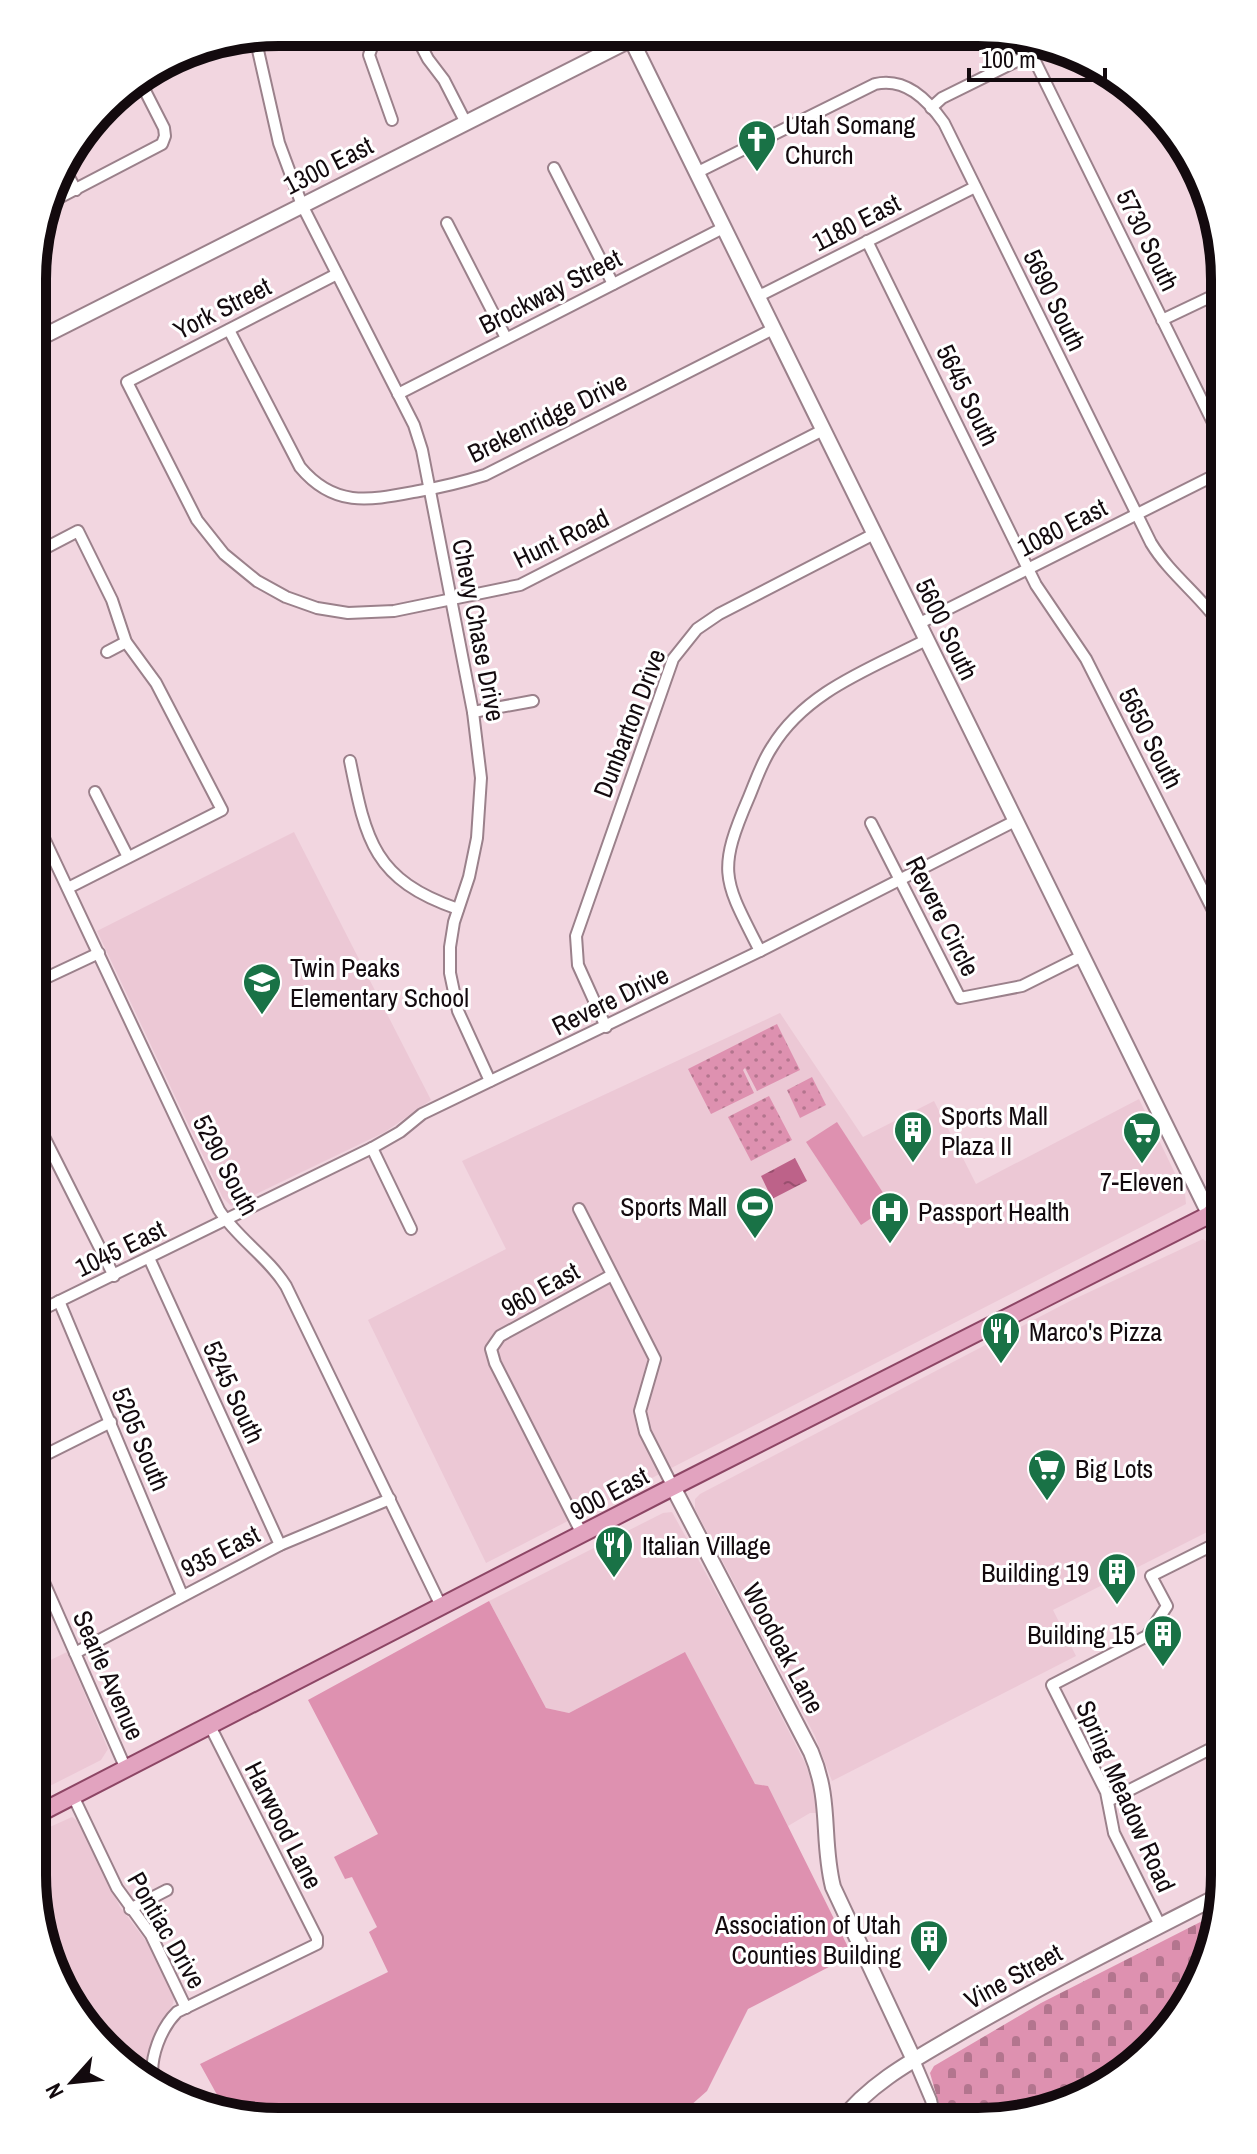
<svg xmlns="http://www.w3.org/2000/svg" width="1257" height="2154" viewBox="0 0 1257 2154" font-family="'Archivo Narrow',sans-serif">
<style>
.built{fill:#ecc8d5}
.grass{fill:#de91b0}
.cemetery{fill:url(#cemetery-stones)}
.park{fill:url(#park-dots)}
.water{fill:url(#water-ripples)}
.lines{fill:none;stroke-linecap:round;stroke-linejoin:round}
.street-casing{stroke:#9b818b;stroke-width:14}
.secondary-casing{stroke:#9b818b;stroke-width:18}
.primary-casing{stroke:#8d4665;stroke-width:20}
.street{stroke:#fff;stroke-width:10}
.secondary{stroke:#fff;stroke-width:14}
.primary{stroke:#e2a3bf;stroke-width:16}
.labels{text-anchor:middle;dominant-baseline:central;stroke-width:6;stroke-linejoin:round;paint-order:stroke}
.poi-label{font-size:26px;fill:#130a0e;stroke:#fff;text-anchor:start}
.street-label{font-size:26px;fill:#130a0e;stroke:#fff}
.rim{fill:none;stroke:#130a0e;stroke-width:10}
</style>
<defs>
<pattern id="cemetery-stones" width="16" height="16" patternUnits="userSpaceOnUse" patternTransform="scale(2)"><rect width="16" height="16" fill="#de91b0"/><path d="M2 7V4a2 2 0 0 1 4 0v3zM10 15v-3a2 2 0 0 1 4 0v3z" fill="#b3758e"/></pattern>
<pattern id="park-dots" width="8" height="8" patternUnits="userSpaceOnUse" patternTransform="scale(2)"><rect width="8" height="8" fill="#de91b0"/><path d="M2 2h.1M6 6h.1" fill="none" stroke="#b3758e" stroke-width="1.8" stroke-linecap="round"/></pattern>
<pattern id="water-ripples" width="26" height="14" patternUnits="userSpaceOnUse" patternTransform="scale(2)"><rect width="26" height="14" fill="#bd6289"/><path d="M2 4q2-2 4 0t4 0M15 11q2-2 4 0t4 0" fill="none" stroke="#984f6e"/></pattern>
</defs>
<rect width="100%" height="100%" fill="#f2d6e0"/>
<g class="built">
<polygon points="294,832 431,1100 385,1132 231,1206 223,1198 97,931"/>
<polygon points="780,1013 863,1137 934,1101 976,1184 1139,1099 1185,1194 1186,1204 486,1563 368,1320 506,1249 462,1161"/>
<polygon points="1203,1239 1209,1244 1225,1273 1225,1523 1053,1610 1076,1656 832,1781 815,1736 695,1509 695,1499 700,1494 1070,1301"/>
<polygon points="672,1512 735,1626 806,1765 814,1790 817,1813 810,1813 788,1826 768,1786 755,1784 685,1653 569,1713 546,1708 489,1601 663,1513"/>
<polygon points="67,1652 108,1749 101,1760 32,1795 32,1669"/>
<polygon points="72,1817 79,1822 120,1907 149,1945 174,1998 173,2004 158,2027 146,2065 132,2072 128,2071 51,1969 32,1875 32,1835"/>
</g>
<g class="grass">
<polygon points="837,1122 891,1205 861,1225 806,1142"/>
<polygon points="489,1601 546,1708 569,1713 685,1652 755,1784 768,1786 852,1955 748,2009 707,2091 673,2121 247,2120 226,2111 200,2064 388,1972 369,1932 377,1927 352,1877 345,1879 334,1857 378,1834 308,1700"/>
</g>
<polygon class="cemetery" points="1220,1912 1206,1969 1174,2025 1072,2103 1052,2107 1049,2102 1022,2102 1009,2106 991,2120 978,2122 944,2122 930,2073 934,2066 1041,2003"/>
<g class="park">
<polygon points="777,1024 800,1070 757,1091 745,1068 743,1070 754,1093 711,1114 688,1069"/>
<polygon points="812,1077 826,1105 800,1118 787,1090"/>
<polygon points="769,1096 792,1140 751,1161 728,1117"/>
</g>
<polygon class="water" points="795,1158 807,1181 772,1199 761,1176"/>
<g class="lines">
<defs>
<g id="street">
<polyline points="414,32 428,59 444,80 466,123"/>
<polyline points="255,37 279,143 302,205 414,425 422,450 473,712 481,778 477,838 469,877 454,922 450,947 450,973 458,1011 490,1081"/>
<polyline points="1031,53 1225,447"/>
<polyline points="931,108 942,98 1043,48"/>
<polyline points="392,120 369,55 373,44 393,32"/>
<polyline points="62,164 76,190"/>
<polyline points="554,168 613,284"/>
<path d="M 696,173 L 875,84 C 905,77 927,99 944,123 L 1151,543 C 1171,576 1204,598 1225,631"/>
<polyline points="47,204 162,144 165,136 164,128 139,79"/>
<polyline points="447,223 506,338"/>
<polyline points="867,241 1036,585 1086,659 1225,934"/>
<polyline points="337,274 127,382 197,520 224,554 257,581 286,597 317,608 348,613 394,611 520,585 823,430"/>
<polyline points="757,297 975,187"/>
<polyline points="1162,320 1225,290"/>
<path d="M 229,330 L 300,467 C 335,509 371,500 419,491 C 442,487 463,482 485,475 L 773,329"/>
<polyline points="398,394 723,228"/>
<polyline points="34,554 78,531 112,600 126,642 156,683 222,810 68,888"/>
<polyline points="1208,608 1225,596"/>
<polyline points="918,624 1225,470"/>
<polyline points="107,652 126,642"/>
<polyline points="33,691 41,674 38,642"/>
<polyline points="473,712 533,701"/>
<path d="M 350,761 C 366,841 374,880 458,909"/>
<polyline points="95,792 128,857"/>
<path d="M 33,815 L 219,1210 C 238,1239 268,1257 286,1286 L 442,1608"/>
<polyline points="871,823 960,998 1022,986 1082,956"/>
<path d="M 760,951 C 724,880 716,873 749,797 C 756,780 762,762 772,747 C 806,691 870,669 926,640"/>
<polyline points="33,984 99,953"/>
<polyline points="606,1027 578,965 576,936 673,659 697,629 719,614 874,534"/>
<polyline points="33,1115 114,1276"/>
<polyline points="372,1148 411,1229"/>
<polyline points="579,1209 655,1359 640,1411 645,1432 673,1487"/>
<polyline points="149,1258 280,1545"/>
<polyline points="59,1301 182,1595"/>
<polyline points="33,1314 372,1148 400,1132 422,1114 760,951 1015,821"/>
<polyline points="33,1461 111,1422"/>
<polyline points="582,1534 495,1363 491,1349 500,1336 612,1275"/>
<polyline points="32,1555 126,1769"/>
<polyline points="32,1587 44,1581"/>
<polyline points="75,1653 280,1545 390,1499"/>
<polyline points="73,1796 117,1888 151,1935 186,2008"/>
<polyline points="1108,1801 1224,1742"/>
<polyline points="130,1909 167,1890"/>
<polyline points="1160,1925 1114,1833 1106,1792 1052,1685 1147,1636 1167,1606 1151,1576 1225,1539"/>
<polyline points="914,2060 931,2100 936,2122"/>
<path d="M 153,2081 C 149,2058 161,2028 177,2012 L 317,1944 L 317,1938 L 210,1726"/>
</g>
<g id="secondary">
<polyline points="628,33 1225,1246"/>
<polyline points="34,341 644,33"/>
<path d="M 673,1487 L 811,1752 C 832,1801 821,1839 833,1887 L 914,2060"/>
<path d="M 840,2122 C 871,2081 919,2057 963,2031 C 1048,1982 1136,1938 1224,1893"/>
</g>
<polyline id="primary" points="32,1817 661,1493 1209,1215 1225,1199"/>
</defs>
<use href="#street" class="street-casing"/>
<use href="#secondary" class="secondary-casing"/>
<use href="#primary" class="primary-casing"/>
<use href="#street" class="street"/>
<use href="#secondary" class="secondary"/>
<use href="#primary" class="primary"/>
</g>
<defs>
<symbol id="church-pin" viewBox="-11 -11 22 30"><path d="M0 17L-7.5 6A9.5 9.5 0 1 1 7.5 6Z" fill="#197246" stroke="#fff"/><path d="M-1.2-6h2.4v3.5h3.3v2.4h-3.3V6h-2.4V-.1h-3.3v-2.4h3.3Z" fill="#fff"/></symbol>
<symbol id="school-pin" viewBox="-11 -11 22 30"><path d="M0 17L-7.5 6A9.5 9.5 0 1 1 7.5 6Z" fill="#197246" stroke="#fff"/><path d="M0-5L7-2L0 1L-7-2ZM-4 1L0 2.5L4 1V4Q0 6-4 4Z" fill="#fff"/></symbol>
<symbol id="building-pin" viewBox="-11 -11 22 30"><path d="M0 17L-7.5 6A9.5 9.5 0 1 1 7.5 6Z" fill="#197246" stroke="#fff"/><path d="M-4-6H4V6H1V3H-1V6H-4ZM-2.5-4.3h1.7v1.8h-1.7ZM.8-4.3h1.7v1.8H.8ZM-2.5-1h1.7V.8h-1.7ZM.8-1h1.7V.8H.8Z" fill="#fff"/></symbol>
<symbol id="supermarket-pin" viewBox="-11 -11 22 30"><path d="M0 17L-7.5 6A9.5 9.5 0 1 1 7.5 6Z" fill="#197246" stroke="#fff"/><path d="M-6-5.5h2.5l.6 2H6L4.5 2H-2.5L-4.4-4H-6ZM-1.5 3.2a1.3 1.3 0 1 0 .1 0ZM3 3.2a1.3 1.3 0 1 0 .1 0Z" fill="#fff"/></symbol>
<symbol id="stadium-pin" viewBox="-11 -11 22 30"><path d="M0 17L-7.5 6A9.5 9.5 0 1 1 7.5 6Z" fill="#197246" stroke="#fff"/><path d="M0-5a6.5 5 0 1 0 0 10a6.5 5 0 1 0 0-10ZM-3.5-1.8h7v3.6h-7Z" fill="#fff"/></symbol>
<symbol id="hospital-pin" viewBox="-11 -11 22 30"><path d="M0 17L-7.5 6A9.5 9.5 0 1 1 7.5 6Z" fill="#197246" stroke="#fff"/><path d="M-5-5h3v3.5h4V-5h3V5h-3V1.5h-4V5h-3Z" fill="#fff"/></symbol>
<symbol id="restaurant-pin" viewBox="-11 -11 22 30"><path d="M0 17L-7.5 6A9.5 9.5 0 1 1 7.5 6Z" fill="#197246" stroke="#fff"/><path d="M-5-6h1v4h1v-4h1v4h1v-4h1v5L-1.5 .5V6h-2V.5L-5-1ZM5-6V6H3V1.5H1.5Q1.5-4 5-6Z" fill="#fff"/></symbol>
</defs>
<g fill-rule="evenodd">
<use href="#church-pin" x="735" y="117" width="44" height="60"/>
<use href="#school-pin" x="240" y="960" width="44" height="60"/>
<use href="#building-pin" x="891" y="1108" width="44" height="60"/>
<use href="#supermarket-pin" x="1120" y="1109" width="44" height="60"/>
<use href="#stadium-pin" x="733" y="1184" width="44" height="60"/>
<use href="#hospital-pin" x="868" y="1189" width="44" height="60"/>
<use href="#restaurant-pin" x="979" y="1309" width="44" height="60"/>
<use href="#supermarket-pin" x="1025" y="1446" width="44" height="60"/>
<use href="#restaurant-pin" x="592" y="1523" width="44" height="60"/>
<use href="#building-pin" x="1095" y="1550" width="44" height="60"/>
<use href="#building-pin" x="1141" y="1612" width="44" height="60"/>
<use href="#building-pin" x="907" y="1917" width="44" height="60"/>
</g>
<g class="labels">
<g class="poi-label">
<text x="785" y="124">Utah Somang<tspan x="785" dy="30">Church</tspan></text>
<text x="290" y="967">Twin Peaks<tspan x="290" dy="30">Elementary School</tspan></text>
<text x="941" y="1115">Sports Mall<tspan x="941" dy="30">Plaza II</tspan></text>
<text x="1142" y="1181" text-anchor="middle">7-Eleven</text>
<text x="727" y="1206" text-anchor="end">Sports Mall</text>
<text x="918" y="1211">Passport Health</text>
<text x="1029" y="1331">Marco's Pizza</text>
<text x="1075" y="1468">Big Lots</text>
<text x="642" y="1545">Italian Village</text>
<text x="1089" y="1572" text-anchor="end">Building 19</text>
<text x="1135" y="1634" text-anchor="end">Building 15</text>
<text x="901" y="1924" text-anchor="end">Association of Utah<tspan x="901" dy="30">Counties Building</tspan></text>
</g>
<g class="street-label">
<text transform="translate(328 165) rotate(-27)">1300 East</text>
<text transform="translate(856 222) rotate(-27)">1180 East</text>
<text transform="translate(1148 240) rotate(64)">5730 South</text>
<text transform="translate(550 291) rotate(-27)">Brockway Street</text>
<text transform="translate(1055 300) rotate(64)">5690 South</text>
<text transform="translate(222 308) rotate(-27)">York Street</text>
<text transform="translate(968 395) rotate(64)">5645 South</text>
<text transform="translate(547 417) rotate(-26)">Brekenridge Drive</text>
<text transform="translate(1062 527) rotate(-27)">1080 East</text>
<text transform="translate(561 538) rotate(-26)">Hunt Road</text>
<text transform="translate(947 629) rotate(64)">5600 South</text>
<text transform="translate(479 630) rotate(79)">Chevy Chase Drive</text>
<text transform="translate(629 723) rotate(-69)">Dunbarton Drive</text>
<text transform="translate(1151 738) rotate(63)">5650 South</text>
<text transform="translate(943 916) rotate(63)">Revere Circle</text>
<text transform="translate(610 1000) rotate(-26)">Revere Drive</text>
<text transform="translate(226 1165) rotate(62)">5290 South</text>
<text transform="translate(120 1248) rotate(-26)">1045 East</text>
<text transform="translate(540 1289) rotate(-29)">960 East</text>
<text transform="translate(234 1392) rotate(65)">5245 South</text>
<text transform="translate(141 1439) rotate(67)">5205 South</text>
<text transform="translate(609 1493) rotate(-28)">900 East</text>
<text transform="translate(220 1551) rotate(-27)">935 East</text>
<text transform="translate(784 1648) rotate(62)">Woodoak Lane</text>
<text transform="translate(109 1675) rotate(66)">Searle Avenue</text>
<text transform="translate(1126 1796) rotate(66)">Spring Meadow Road</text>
<text transform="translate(284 1825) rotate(63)">Harwood Lane</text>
<text transform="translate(167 1930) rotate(60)">Pontiac Drive</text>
<text transform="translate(1013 1976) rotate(-29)">Vine Street</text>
</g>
</g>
<path d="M0 0H1257V2154H0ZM279 46H978A233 233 0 0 1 1211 279V1875A233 233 0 0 1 978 2108H279A233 233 0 0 1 46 1875V279A233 233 0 0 1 279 46Z" fill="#fff" fill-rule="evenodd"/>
<path class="rim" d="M279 46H978A233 233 0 0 1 1211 279V1875A233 233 0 0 1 978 2108H279A233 233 0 0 1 46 1875V279A233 233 0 0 1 279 46Z"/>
<g transform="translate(72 2082) rotate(243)" stroke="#ffffff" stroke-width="6" paint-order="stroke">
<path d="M0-6L14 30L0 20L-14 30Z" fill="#130a0e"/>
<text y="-12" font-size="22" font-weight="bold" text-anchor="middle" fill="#130a0e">N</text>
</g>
<path d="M969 68v12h136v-12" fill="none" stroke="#130a0e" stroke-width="4"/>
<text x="981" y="68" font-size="24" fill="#130a0e" stroke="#ffffff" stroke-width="6" paint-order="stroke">100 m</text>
</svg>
